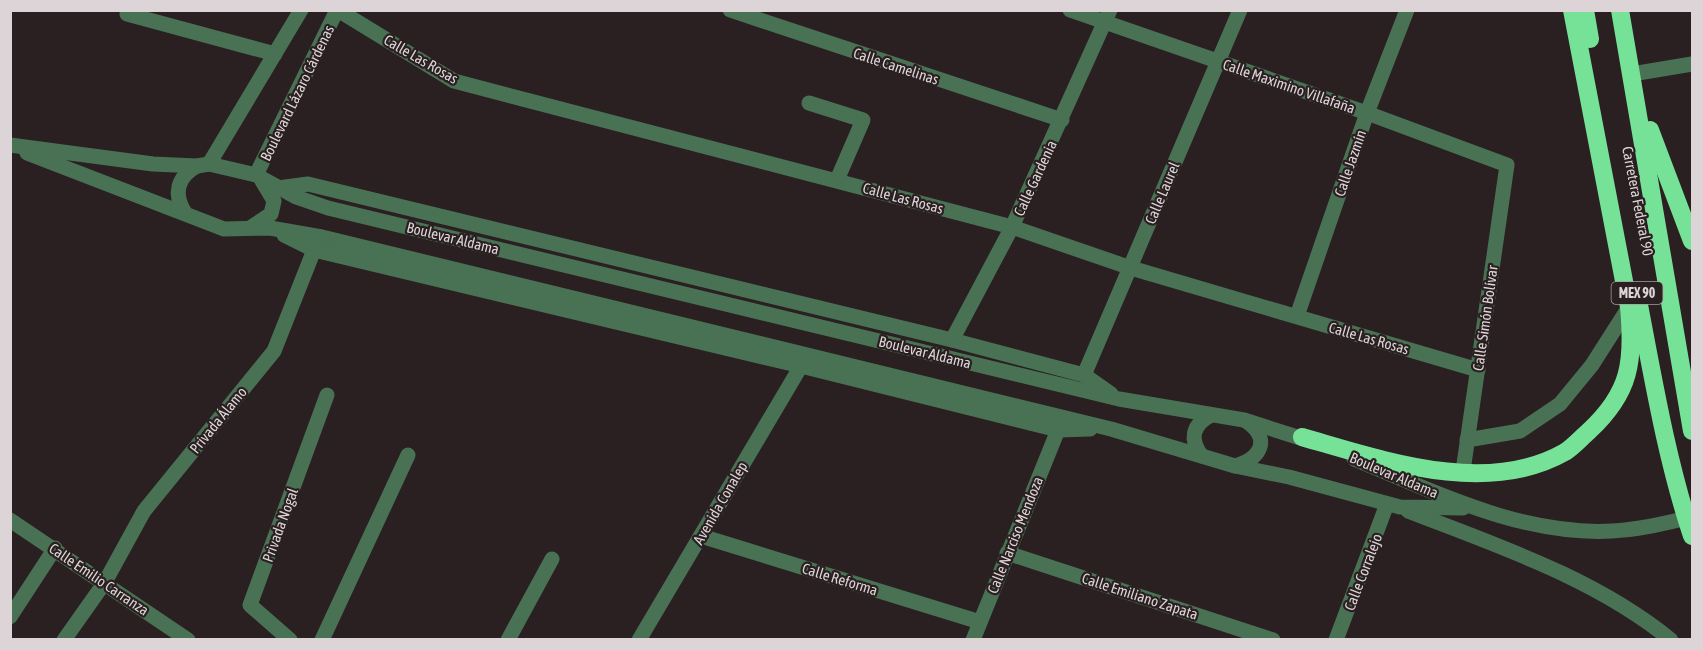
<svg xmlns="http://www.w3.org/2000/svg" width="1703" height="650" viewBox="0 0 1703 650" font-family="'Asap Condensed',sans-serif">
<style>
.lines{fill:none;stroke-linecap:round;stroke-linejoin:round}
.minor{stroke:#497254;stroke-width:15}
.highway{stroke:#76e298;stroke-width:18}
.labels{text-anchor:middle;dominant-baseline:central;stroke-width:4.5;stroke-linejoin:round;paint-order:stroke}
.shield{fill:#2a1f21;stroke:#a79ea0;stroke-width:1.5}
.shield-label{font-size:14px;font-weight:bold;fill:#dcd4d6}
.street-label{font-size:15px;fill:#dcd4d6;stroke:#2a1f21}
</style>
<rect width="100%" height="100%" fill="#2a1f21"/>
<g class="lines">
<g class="minor">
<polyline points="338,10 454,81 1012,227 1131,268 1478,370"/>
<polyline points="730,10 1062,120"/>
<polyline points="1070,10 1367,113 1507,165 1463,471"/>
<polyline points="127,14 275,54"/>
<polyline points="1632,74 1692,64"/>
<polyline points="809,103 863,120 837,180"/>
<polyline points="10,145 153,164 197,166 209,164 256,175 296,197 328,208 1119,399 1244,420 1313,442"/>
<polyline points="27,153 224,229 270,228 322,237 1111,429 1235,466 1289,477 1400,507 1463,508"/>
<polyline points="209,164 301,10"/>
<polyline points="256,175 337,10"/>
<polyline points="278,188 308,184 952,340 1084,375 1111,394"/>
<path d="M 185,213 C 173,194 177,177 197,166"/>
<polyline points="250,228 271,214 274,201 262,181"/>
<polyline points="284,235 314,250 801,366 1058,430 1090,429"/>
<polyline points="1297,316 1367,113 1407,10"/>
<polyline points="952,340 1012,227 1110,10"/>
<polyline points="1084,375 1240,10"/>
<polyline points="1467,440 1520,431 1560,404 1592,365 1629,307"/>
<path d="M 1202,456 C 1189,440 1192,425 1211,415"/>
<path d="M 1354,459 C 1435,492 1522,536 1612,531 C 1639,530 1666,523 1692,517"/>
<path d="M 1235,466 C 1262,458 1271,438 1246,421"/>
<path d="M 1408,511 C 1498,546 1595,578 1671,640"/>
<polyline points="10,520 188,640"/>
<polyline points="701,536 980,622"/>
<polyline points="1007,553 1273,640"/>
<polyline points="10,617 55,548"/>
<polyline points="64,640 105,582 144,511 274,351 314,250"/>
<polyline points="290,640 250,605 327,395"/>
<polyline points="322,640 408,455"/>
<polyline points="508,640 552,559"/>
<polyline points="639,640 801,366"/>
<polyline points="973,640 1058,430"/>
<polyline points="1336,640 1387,504"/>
</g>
<g class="highway">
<polyline points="1585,10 1590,39"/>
<polyline points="1620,10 1692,431"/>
<polyline points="1650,130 1692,241"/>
<path d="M 1639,305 C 1654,383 1667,461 1692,536"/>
<path d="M 1302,437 C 1383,460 1486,497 1565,452 C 1573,447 1581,438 1589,431 C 1631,392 1634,361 1629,307 L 1572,10"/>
</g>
</g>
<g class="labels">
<rect class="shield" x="1611.5" y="282" width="51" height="22" rx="4.5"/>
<g class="shield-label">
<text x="1637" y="293">MEX 90</text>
</g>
<g class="street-label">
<text transform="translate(421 59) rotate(30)">Calle Las Rosas</text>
<text transform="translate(896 66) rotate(18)">Calle Camelinas</text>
<text transform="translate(1289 86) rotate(19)">Calle Maximino Villafaña</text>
<text transform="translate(297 93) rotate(-64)">Boulevard Lázaro Cárdenas</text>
<text transform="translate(1350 163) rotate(-71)">Calle Jazmín</text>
<text transform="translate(1035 178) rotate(-65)">Calle Gardenia</text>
<text transform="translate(1162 193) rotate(-67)">Calle Laurel</text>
<text transform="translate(903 198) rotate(15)">Calle Las Rosas</text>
<text transform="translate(1638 201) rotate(79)">Carretera Federal 90</text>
<text transform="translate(453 238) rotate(14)">Boulevar Aldama</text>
<text transform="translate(1485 318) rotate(-82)">Calle Simón Bolívar</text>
<text transform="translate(1369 338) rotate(16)">Calle Las Rosas</text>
<text transform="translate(925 352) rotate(14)">Boulevar Aldama</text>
<text transform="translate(218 420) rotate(-51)">Privada Álamo</text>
<text transform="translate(1394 475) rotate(23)">Boulevar Aldama</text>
<text transform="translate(720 503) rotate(-60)">Avenida Conalep</text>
<text transform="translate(280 525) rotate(-70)">Privada Nogal</text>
<text transform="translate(1015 535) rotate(-68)">Calle Narciso Mendoza</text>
<text transform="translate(1363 572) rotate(-69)">Calle Corralejo</text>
<text transform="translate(99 579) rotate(34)">Calle Emilio Carranza</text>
<text transform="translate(840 579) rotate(17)">Calle Reforma</text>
<text transform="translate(1140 596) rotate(18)">Calle Emiliano Zapata</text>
</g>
</g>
<rect width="1703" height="650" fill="none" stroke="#dcd4d6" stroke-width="24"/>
</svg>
